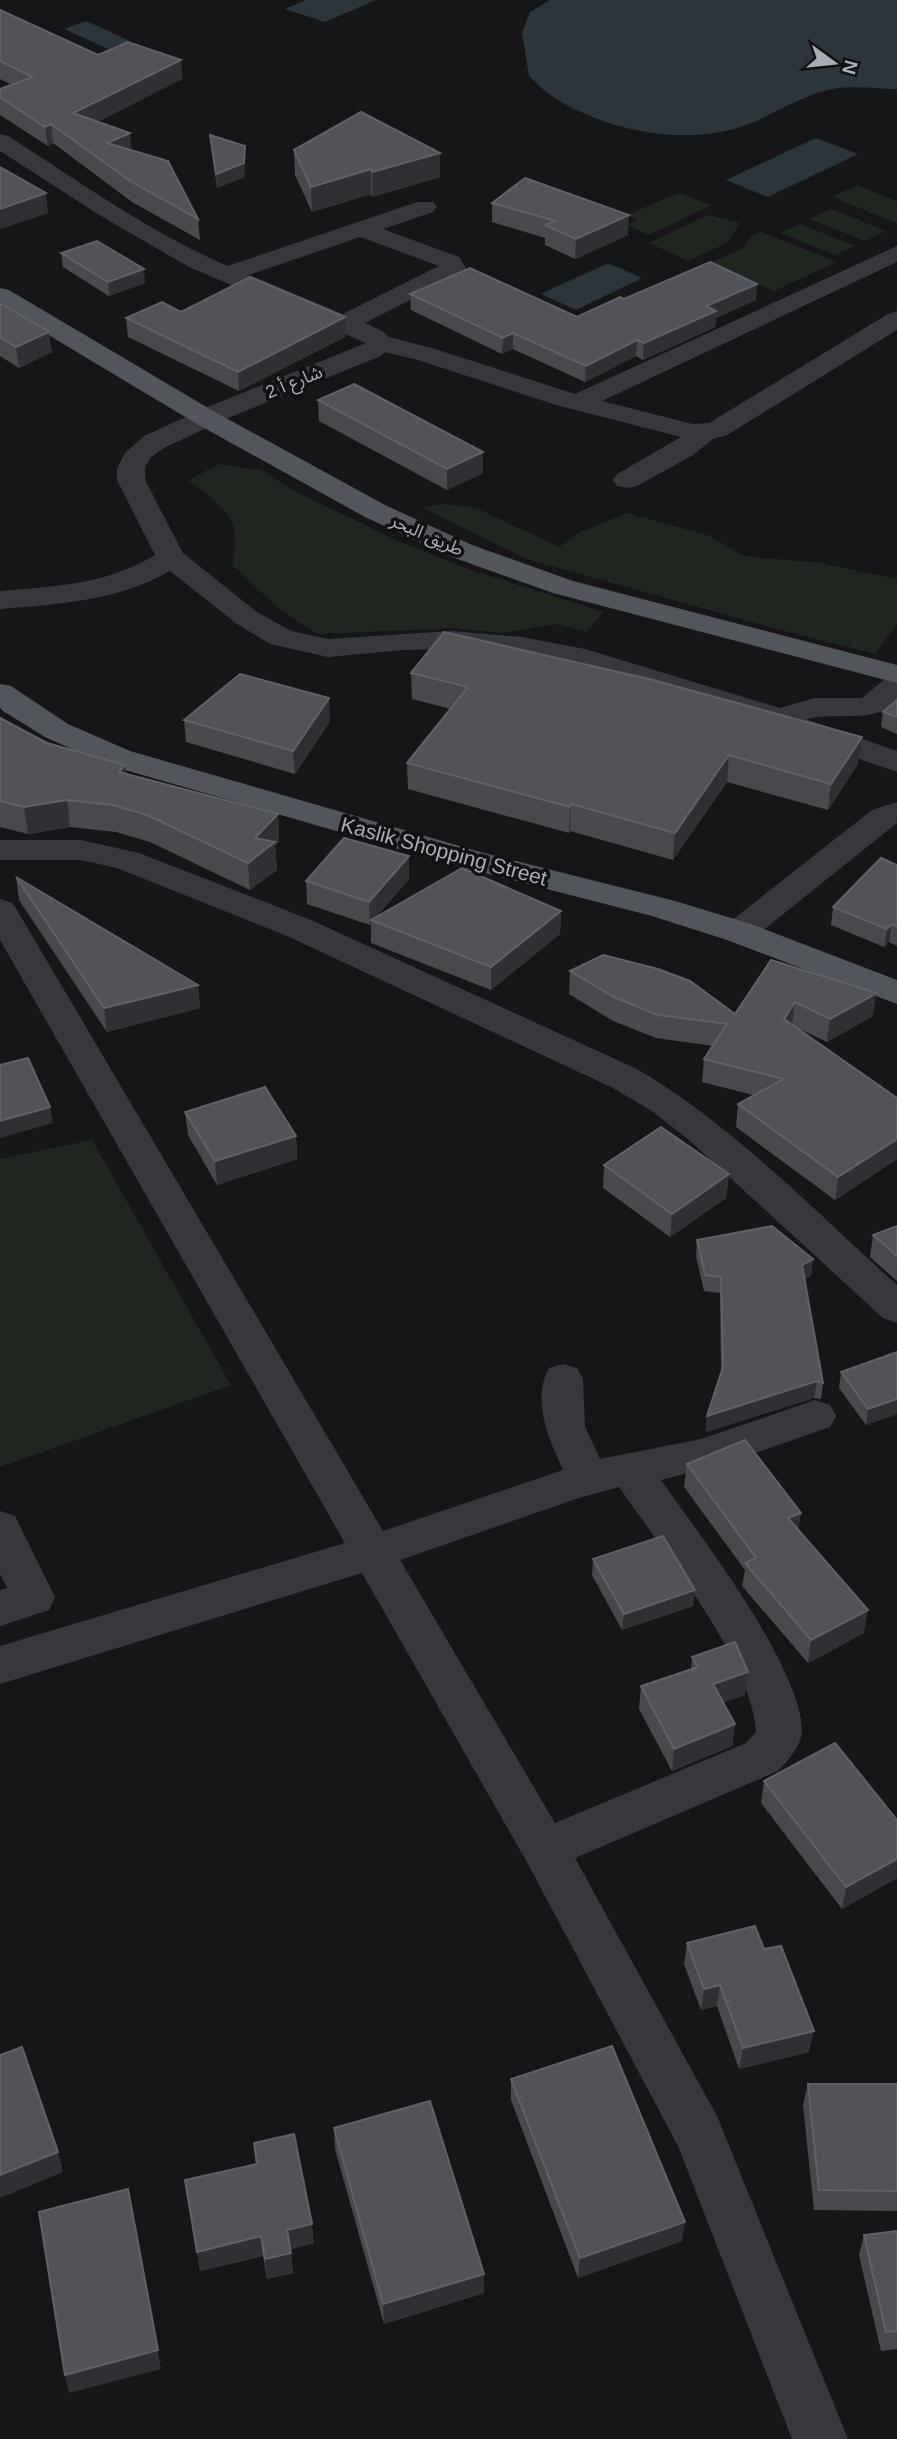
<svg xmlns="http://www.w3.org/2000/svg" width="897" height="2439" viewBox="0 0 897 2439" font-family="Helvetica,'Noto Sans Arabic',sans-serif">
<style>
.green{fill:#1e261f}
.water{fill:#2c353c}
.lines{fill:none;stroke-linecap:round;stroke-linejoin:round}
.minor{fill:#37383d;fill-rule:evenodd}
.major{fill:#53555c;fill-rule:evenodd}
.wall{fill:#47494d}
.shaded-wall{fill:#2f3033}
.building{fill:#525359;stroke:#5f6168;stroke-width:2}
.labels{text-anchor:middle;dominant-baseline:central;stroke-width:7;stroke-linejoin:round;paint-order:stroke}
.far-street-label{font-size:18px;fill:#a8adb8;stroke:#111113}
.street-label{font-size:21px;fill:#a8adb8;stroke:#111113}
</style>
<rect width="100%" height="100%" fill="#161618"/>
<g class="green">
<polygon points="857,185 897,201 897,223 832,197"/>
<polygon points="678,193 712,205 649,235 627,225 637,220 627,215"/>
<polygon points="831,209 886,231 865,241 810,219"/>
<polygon points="708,215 740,223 727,243 688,261 649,243"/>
<polygon points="800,224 855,246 835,255 780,233"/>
<polygon points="761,232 837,262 774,291 709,263 744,248 751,236"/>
<path d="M 218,464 L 261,470 L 298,493 L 398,541 L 471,570 L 604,612 L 586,632 L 558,624 L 501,633 L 456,628 L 316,634 L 277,607 L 232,565 C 244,518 223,507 189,481 Z"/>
<polygon points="444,504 476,508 559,547 579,533 627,513 710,536 743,556 820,563 897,579 897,624 875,654 773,628 527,559 421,507"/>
<polygon points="92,1140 231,1385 0,1467 0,1159"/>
</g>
<g class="water">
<polygon points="306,0 376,0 325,22 285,9"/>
<path d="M 550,0 L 897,0 L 897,89 C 878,89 857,86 838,88 C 807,93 781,110 754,122 C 692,148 614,133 558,100 C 547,94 538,84 529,76 L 522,33 L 530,12 Z"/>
<polygon points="86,21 130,41 108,49 64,29"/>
<polygon points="816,138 858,154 768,197 726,180"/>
<polygon points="608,263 642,278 576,310 541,294"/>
</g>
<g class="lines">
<g class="minor">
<path d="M 0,134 L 8,136 C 79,181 150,233 228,266 L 417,202 L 433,202 L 437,207 L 433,212 L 383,229 L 459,257 L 466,268 L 463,273 L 365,323 L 382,331 L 389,337 L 435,349 L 575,394 L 897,246 L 897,262 L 602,401 L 693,424 L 709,423 L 888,314 L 897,311 L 897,330 L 727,435 L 713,439 L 693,455 L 637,486 L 627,488 L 617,486 L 613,480 L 617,474 L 681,437 L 556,405 L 418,360 L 385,352 L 381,356 L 228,418 L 164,448 L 150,458 L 145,468 L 145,480 L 183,553 L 257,612 L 291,631 L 328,639 L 452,631 L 522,637 L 585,649 L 780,708 L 815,698 L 862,698 L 886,678 L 897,675 L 897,702 C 870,725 837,711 806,719 L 897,751 L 897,772 L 785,733 L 772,723 L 569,663 L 522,655 L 452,649 L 404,650 L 328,657 L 270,644 L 237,624 L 170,571 C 118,601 58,604 0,609 L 0,591 C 56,586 105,585 155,555 L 117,480 L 117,468 L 125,453 L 144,436 L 210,406 L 366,343 L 189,267 L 101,216 L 0,151 ZM 360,237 L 439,266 L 343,314 L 249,275 Z"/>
<polygon points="897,802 897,823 751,940 739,943 727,940 722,932 727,924 872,810"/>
<path d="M 0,840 L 81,840 L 139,853 L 311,920 L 637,1069 C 733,1125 814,1211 897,1285 L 897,1323 L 883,1318 L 690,1141 L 652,1111 L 611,1087 L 287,936 L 117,868 L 81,860 L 0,860 Z"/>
<path d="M 0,899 L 12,903 L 17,910 L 383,1531 L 563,1470 C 549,1439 531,1401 549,1368 L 563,1364 L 577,1368 L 583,1379 L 585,1427 L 600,1459 L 701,1439 L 815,1400 L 830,1405 L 836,1416 L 830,1427 L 724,1464 L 661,1480 C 699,1534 801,1666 802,1730 C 802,1745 788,1761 778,1771 L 575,1858 L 717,2116 L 848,2439 L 792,2439 L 678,2146 L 528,1864 L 362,1573 L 0,1684 L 0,1646 L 345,1543 L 0,940 ZM 619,1487 C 660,1547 753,1662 756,1732 L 746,1743 L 555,1823 L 400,1560 L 579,1498 Z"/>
<polygon points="0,1511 15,1516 55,1597 49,1610 0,1626 0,1590 7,1588 0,1574"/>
</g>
<g class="major">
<polygon points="0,288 9,290 215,412 385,505 472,545 573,581 897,665 897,683 553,593 452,557 365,517 197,424 0,306"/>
<polygon points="0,684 11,686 68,724 130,751 484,853 675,901 751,924 897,980 897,1004 727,940 652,916 461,867 108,765 45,737 3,711 0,708"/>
</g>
</g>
<g class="wall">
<polygon points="0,10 98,55 181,60 182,79 97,122 131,151 198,219 200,240 132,202 53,143 48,146 0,115 0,89 12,85 0,79"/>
<polygon points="210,135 245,159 244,177 217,188"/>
<polygon points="294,150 440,153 440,177 372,197 371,194 312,212 295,175"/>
<polygon points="492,203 628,235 575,259 545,245 545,238 492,222"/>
<polygon points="61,253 145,283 109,296 63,267"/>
<polygon points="410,294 577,317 624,299 756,300 716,318 715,327 643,360 636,356 585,382 513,349 502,354 411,310"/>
<polygon points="0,303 52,352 19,368 0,356"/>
<polygon points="181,312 345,317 345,337 239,391 128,337 126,318"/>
<polygon points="318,400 483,452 483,473 447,490 319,421"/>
<polygon points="411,673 858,764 828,810 727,782 673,860 570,831 569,833 408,789 407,763 451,709 412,699"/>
<polygon points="897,700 897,734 881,727 883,712"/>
<polygon points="0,718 47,743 126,774 278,814 279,841 275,846 277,870 250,890 150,842 116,832 70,827 28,834 0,827"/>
<polygon points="184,720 330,721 295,774 186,742"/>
<polygon points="409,856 409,879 377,916 561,911 560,934 491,990 371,943 371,924 370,925 307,904 306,881"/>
<polygon points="897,865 897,946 889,942 884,947 831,925 833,907"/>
<polygon points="16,877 198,985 200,1008 107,1032 19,900"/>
<polygon points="771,960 873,1016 827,1042 793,1026 897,1098 897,1159 835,1200 736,1127 738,1104 753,1095 702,1082 704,1059 713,1046 656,1038 613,1021 569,994 570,971 735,1014"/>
<polygon points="185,1112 296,1136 297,1159 217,1185 188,1135"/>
<polygon points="604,1165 729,1174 726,1198 670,1237 603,1188"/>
<polygon points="897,1226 897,1281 870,1257 873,1235"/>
<polygon points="697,1240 813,1259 811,1276 805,1279 823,1383 821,1399 814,1398 706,1432 707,1416 721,1373 720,1293 704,1291 696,1256"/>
<polygon points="897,1352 897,1414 866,1425 839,1388 841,1372"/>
<polygon points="687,1464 801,1513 798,1530 864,1633 808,1663 742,1586 745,1570 684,1487"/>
<polygon points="593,1559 695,1590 693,1606 622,1630 592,1575"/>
<polygon points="692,1657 745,1695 723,1702 735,1724 732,1746 672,1771 639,1709 641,1686 691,1670"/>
<polygon points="764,1781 897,1820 897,1878 842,1909 761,1803"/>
<polygon points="687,1943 809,2052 739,2069 717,2006 701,2010 684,1964"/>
<polygon points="511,2079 682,2241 578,2278 511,2100"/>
<polygon points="808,2084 897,2084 897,2211 814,2210 803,2105"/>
<polygon points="334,2128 484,2293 384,2324 335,2149"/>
<polygon points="254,2143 314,2243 290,2249 293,2273 267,2279 263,2256 200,2271 185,2180 256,2164"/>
<polygon points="897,2231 897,2349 881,2351 859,2255 864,2235"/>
</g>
<g class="shaded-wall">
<polygon points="181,60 182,79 75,133 73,113"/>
<polygon points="51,124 53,143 48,146 45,127"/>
<polygon points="130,133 132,153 107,143"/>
<polygon points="245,146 244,177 217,188 216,174"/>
<polygon points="440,153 440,177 372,197 372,172"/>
<polygon points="371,169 371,194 312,212 311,187"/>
<polygon points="46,193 48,213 0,229 0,209"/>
<polygon points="629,215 628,235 575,259 576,239"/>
<polygon points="144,269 145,283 109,296 108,282"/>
<polygon points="757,284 756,300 716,318 715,327 643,360 644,343 706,306"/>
<polygon points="345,317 345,337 239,391 238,372"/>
<polygon points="49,332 52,352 19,368 16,347"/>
<polygon points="513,333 513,349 502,354 503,338"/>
<polygon points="637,340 636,356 585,382 586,366"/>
<polygon points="483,452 483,473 447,490 447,469"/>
<polygon points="329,698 330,721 295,774 293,751"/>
<polygon points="862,737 858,764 828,810 831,784"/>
<polygon points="729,755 727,782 673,860 675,833"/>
<polygon points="125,765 128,791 119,772"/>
<polygon points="67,800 70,827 28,834 24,807"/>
<polygon points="571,804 570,831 569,833 570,807"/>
<polygon points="278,814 279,841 275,846 277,870 250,890 248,863 255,838"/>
<polygon points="409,856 409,879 373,921 371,920 371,924 370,925 369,902"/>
<polygon points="561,911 560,934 491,990 491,967"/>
<polygon points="892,924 889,942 884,947 887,929"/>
<polygon points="198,985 200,1008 107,1032 104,1008"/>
<polygon points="877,993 873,1016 827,1042 830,1019"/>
<polygon points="795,1002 792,1025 784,1019"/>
<polygon points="50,1107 53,1123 0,1138 0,1121"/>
<polygon points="296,1136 297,1159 217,1185 215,1161"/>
<polygon points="897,1139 897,1159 835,1200 838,1177"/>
<polygon points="729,1174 726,1198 670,1237 672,1214"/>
<polygon points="813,1259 811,1276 800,1281 802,1265"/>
<polygon points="817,1381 814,1398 706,1432 707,1416"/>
<polygon points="897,1399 897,1414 866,1425 868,1409"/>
<polygon points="801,1513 797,1536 788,1518"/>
<polygon points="695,1590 693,1606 622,1630 624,1614"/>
<polygon points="868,1610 864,1633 808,1663 811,1640"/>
<polygon points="748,1672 745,1695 710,1707 713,1684"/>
<polygon points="735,1724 732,1746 672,1771 674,1749"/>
<polygon points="897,1859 897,1878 842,1909 846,1887"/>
<polygon points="720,1985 717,2006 701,2010 704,1989"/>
<polygon points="814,2031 809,2052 739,2069 743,2048"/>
<polygon points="58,2152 63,2172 0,2198 0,2175"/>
<polygon points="128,2189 161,2369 69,2393 65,2375"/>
<polygon points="685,2222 682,2241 578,2278 580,2258"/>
<polygon points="312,2224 314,2243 289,2250 287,2230"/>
<polygon points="261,2236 263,2256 200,2271 197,2252"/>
<polygon points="291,2253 293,2273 267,2279 265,2259"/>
<polygon points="484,2274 484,2293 384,2324 383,2304"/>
</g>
<g class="building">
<polygon points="0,10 98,55 128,42 181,60 73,113 130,133 107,143 168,161 198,219 130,181 51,124 45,127 0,97 0,89 33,77 0,61"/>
<polygon points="361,112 440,153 372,172 371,169 311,187 294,150"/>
<polygon points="210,135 245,146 244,163 216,174"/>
<polygon points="0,167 46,193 0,209"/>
<polygon points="525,178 629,215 576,239 545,225 555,221 492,203"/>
<polygon points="97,241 144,269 108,282 61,253"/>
<polygon points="710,262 757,284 706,306 716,311 644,343 637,340 586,366 513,333 503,338 410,294 470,268 577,317 620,297 624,299"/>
<polygon points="250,277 345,317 238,372 126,318 162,302 181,312"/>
<polygon points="0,303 49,332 16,347 0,337"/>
<polygon points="354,384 483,452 447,469 318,400"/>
<polygon points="444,632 649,679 862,737 831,784 729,755 675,833 571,804 570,807 407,763 468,687 411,673"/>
<polygon points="240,674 329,698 293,751 184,720"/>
<polygon points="897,700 897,717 883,712"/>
<polygon points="0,718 47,743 125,765 119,772 278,814 255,838 275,842 248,863 147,815 113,805 67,800 24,807 0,801"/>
<polygon points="344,838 409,856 369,902 306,881"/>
<polygon points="881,858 897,865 897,926 892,924 887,929 833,907"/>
<polygon points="462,868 561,911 491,967 371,920"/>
<polygon points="16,877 198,985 104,1008"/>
<polygon points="603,955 658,969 690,981 735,1014 771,960 877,993 830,1019 795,1002 784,1019 897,1098 897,1139 838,1177 738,1104 784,1079 704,1059 727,1024 658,1015 614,997 570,971"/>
<polygon points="28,1058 50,1107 0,1121 0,1065"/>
<polygon points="265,1087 296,1136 215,1161 185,1112"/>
<polygon points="661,1127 729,1174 672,1214 604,1165"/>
<polygon points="772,1226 813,1259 802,1265 823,1383 817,1381 707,1416 723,1367 721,1277 705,1275 697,1240"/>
<polygon points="897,1226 897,1256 873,1235"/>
<polygon points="897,1352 897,1399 868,1409 841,1372"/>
<polygon points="745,1440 801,1513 788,1518 868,1610 811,1640 745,1563 756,1558 687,1464"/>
<polygon points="663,1536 695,1590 624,1614 593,1559"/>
<polygon points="735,1642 748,1672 713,1684 735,1724 674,1749 641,1686 698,1667 692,1657"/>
<polygon points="835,1743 897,1820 897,1859 846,1887 764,1781"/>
<polygon points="755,1926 764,1949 781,1946 814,2031 743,2048 720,1985 704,1989 687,1943"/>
<polygon points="612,2046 685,2222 580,2258 511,2079"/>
<polygon points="22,2047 58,2152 0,2175 0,2055"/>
<polygon points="808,2084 897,2084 897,2191 819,2190"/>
<polygon points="430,2101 484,2274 383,2304 334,2128"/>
<polygon points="294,2134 312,2224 287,2230 291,2253 265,2259 261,2236 197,2252 185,2180 257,2164 254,2143"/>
<polygon points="128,2189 158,2350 65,2375 39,2212"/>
<polygon points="897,2231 897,2331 886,2332 864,2235"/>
</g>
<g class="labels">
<g class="far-street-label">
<text transform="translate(294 382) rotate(-22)">شارع أ 2</text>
<text transform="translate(427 535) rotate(24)">طريق البحر</text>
</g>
<g class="street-label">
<text transform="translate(444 851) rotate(15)">Kaslik Shopping Street</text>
</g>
</g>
<g transform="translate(834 63) rotate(105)" stroke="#111113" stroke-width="5" paint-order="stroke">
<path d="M0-5L12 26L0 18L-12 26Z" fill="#a8adb8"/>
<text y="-10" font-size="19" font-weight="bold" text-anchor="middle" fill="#a8adb8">N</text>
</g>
</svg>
